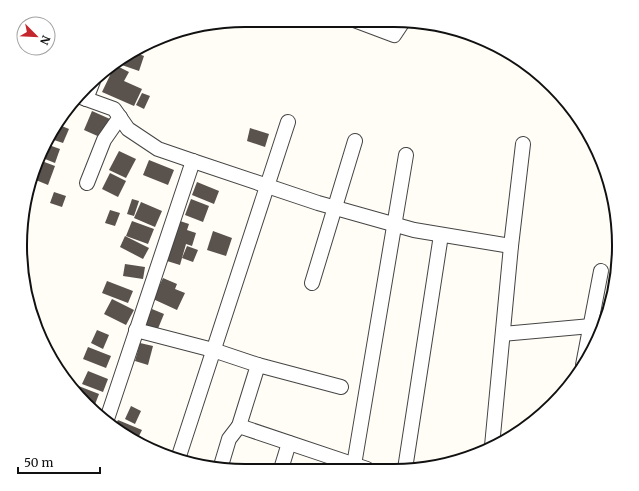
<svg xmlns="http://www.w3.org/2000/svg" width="639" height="491" viewBox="0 0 639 491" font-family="Merriweather,serif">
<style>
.building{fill:#5a524d}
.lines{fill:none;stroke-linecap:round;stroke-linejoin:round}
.minor-casing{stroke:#444;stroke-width:16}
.minor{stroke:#fff;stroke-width:14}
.rim{fill:none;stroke:#111;stroke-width:2}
</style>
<rect width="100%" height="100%" fill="#fffdf5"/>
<g class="building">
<polygon points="146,45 142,54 133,50"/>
<polygon points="131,51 144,56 139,71 116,63"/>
<polygon points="115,65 129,72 124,81 142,89 134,106 102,92"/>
<polygon points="142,93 150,96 144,109 136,105"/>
<polygon points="92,111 110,119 102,138 84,130"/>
<polygon points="57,124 69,129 63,143 48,138 50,133"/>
<polygon points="250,128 269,134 265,147 247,141"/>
<polygon points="46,144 60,149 55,163 40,157"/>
<polygon points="119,151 136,159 126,178 109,170"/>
<polygon points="39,160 55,166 48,185 31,178"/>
<polygon points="149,160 174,170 168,185 143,175"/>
<polygon points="110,173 126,181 118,197 102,189"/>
<polygon points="197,182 219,191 214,204 192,195"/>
<polygon points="54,192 66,196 62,207 50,203"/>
<polygon points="132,199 139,201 134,216 127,214"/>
<polygon points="191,199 209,206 203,222 185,215"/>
<polygon points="141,202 162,211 155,227 134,218"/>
<polygon points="110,210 120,213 115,226 105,223"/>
<polygon points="132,221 154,229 148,244 126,236"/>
<polygon points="180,221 189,224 187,230 196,233 192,246 186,244 180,265 167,261"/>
<polygon points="213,231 232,238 226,256 207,250"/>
<polygon points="125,236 149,248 143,259 120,247"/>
<polygon points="187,246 198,250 193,262 182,258"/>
<polygon points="125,264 145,267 143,279 123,276"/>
<polygon points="163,278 177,284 175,289 185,293 177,310 153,299"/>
<polygon points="107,281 133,291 128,303 102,293"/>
<polygon points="112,299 134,310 126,325 104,314"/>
<polygon points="152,309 164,314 157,331 145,325"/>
<polygon points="97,330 109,335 103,349 91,343"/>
<polygon points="140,343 153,346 148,365 135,361"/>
<polygon points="88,347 111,356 106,368 83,359"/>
<polygon points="88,371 108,379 103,392 82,384"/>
<polygon points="76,385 99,394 94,407 75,388"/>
<polygon points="131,406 141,411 135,424 125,419"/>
<polygon points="118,420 142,430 136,442 120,433 114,427"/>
</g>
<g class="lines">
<defs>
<g id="minor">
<polyline points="354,20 394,35 404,20"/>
<polyline points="78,96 114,109 128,129 158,149 193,161 318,203 414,230 511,246"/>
<polyline points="86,99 93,81"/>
<polyline points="87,183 104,140 120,117"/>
<polyline points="312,283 355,141"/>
<polyline points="136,330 213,350 258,365 239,426 367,469"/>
<polyline points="503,334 591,326"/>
<polyline points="258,365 341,387"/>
<polyline points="583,365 601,271"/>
<polyline points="107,419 193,161"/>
<polyline points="492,446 511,246 523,144"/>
<polyline points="178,459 288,122"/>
<polyline points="354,465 406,155"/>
<polyline points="220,469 229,439 239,426"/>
<polyline points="281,469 289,443"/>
<polyline points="405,469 441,235"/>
</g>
</defs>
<use href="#minor" class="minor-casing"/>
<use href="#minor" class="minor"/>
</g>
<path d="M0 0H639V491H0ZM245 27H394A218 218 0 0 1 612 245V246A218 218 0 0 1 394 464H245A218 218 0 0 1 27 246V245A218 218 0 0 1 245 27Z" fill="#fff" fill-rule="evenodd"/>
<path class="rim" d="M245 27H394A218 218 0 0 1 612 245V246A218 218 0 0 1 394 464H245A218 218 0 0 1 27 246V245A218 218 0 0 1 245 27Z"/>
<g transform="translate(36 36) rotate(114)"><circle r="19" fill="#ffffff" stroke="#a0a0a0"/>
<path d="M0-3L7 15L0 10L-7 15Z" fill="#c4262e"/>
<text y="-6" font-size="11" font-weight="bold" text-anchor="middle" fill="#111111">N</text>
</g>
<path d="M18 467v6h82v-6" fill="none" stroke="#111111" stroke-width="2"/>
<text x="24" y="467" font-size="12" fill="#111111" stroke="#ffffff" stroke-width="3" paint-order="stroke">50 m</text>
</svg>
